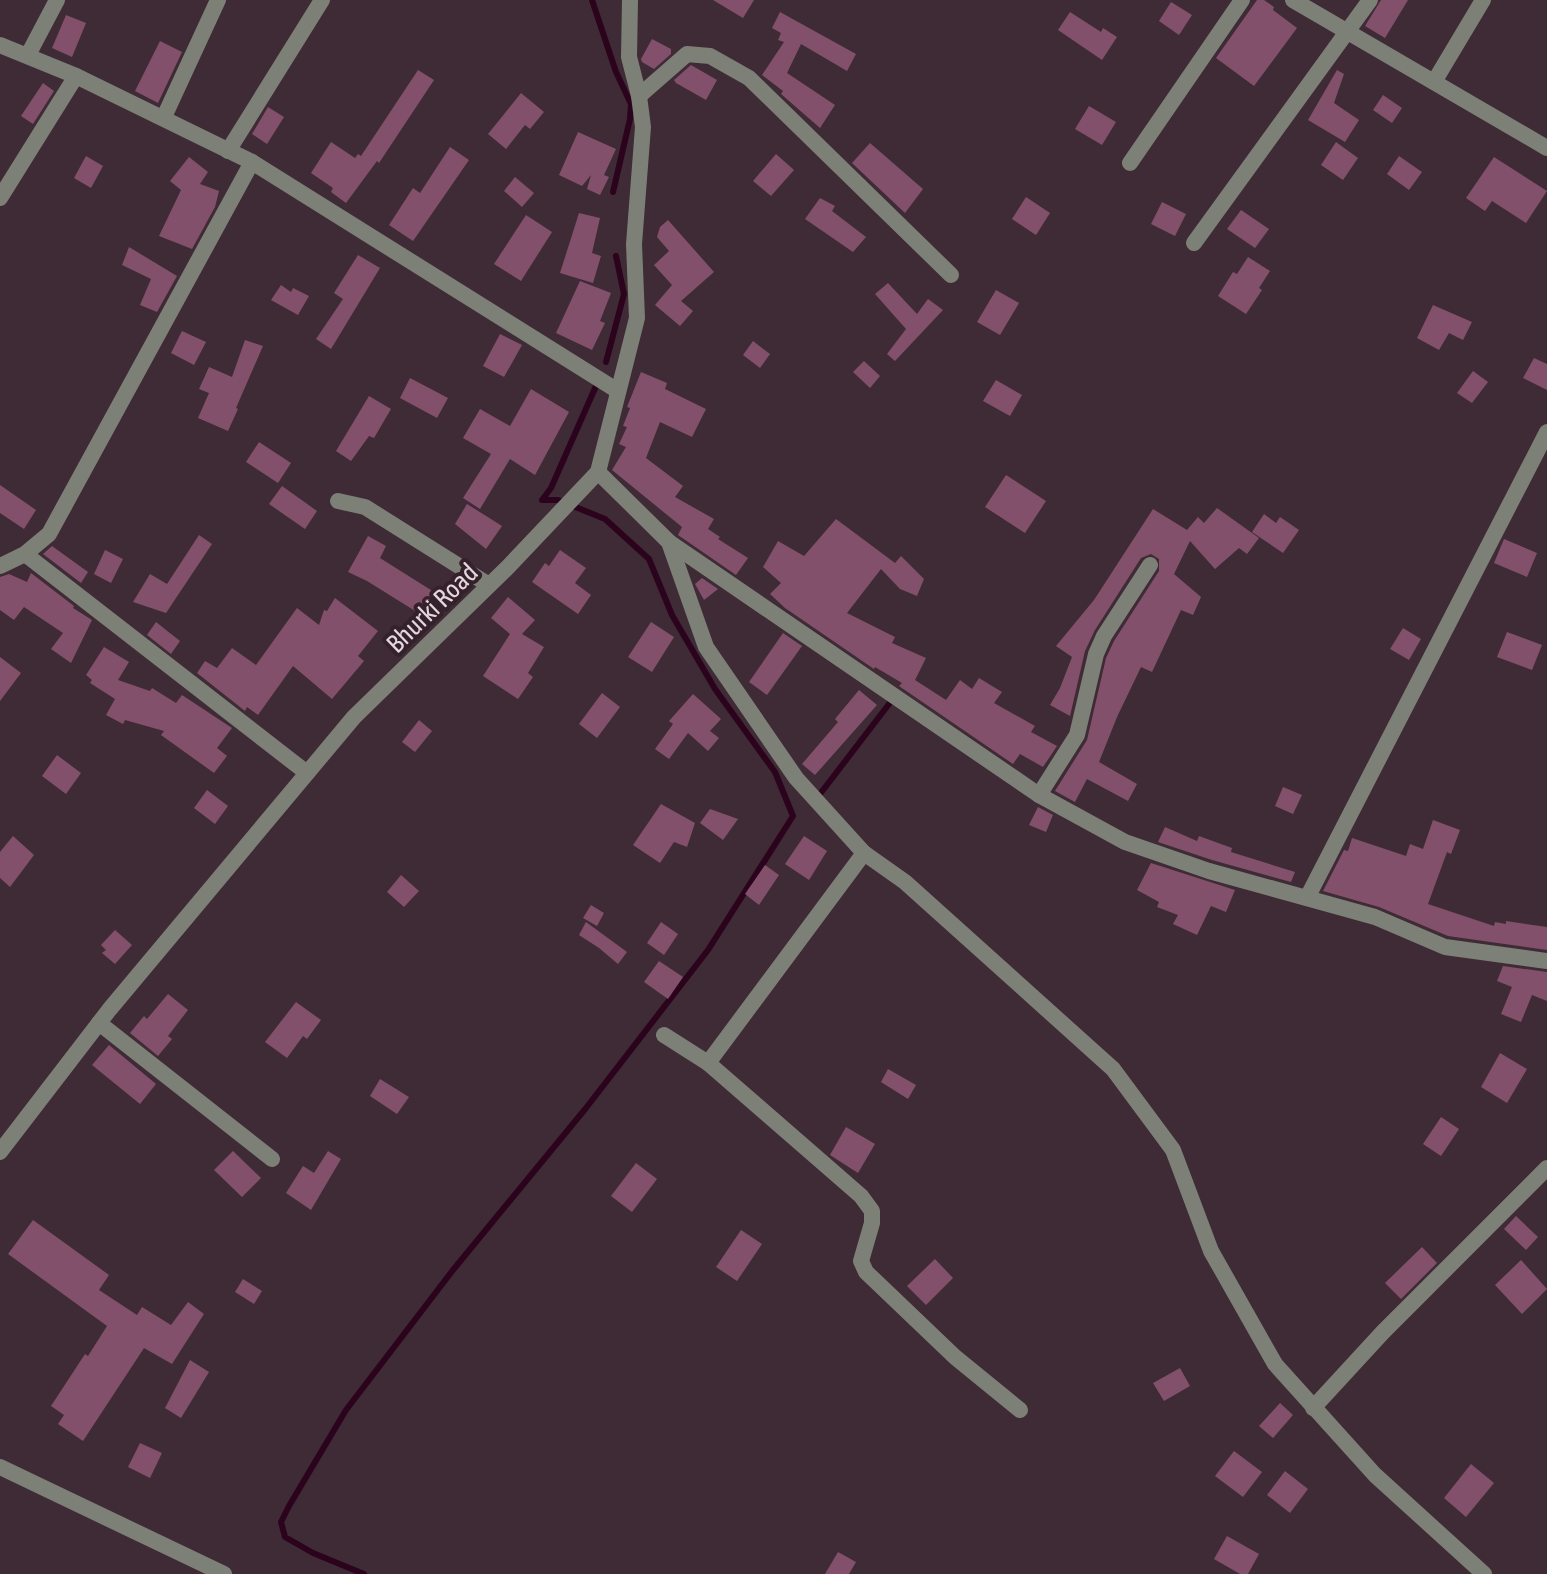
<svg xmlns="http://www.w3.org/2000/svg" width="1547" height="1574" viewBox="0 0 1547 1574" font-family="'Asap Condensed',sans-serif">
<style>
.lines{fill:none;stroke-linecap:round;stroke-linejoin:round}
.stream{stroke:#2c031c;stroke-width:6}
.building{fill:#83506b}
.minor{stroke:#7d8076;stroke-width:16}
.labels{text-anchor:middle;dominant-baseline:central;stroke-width:8;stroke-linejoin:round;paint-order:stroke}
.street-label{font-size:26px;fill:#e4d7dd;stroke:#34212b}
</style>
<rect width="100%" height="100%" fill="#3e2b35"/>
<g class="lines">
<g class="stream">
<polyline points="592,0 616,72 631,104 630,119 613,192"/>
<polyline points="606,362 624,294 616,256"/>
<polyline points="820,794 889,704"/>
<polyline points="364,1574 313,1553 285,1537 281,1522 289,1506 346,1410 453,1270 586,1108 708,950 793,816 775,772 715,689 672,615 649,559 605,519 558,500 542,500 551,488 596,386"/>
</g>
</g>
<g class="building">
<polygon points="713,0 754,0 743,18"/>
<polygon points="1257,0 1264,0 1274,7 1273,10 1297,28 1254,86 1216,58"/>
<polygon points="1381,0 1408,0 1385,38 1365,26"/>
<polygon points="1171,2 1192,15 1179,35 1159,21"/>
<polygon points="780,12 856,54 847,71 801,44 787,73 835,105 820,128 781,94 783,91 762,75 784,42 778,40 781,33 772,28"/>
<polygon points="1070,12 1101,32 1103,28 1117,37 1102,60 1058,30"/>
<polygon points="66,15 86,23 72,57 52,48"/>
<polygon points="652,39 671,49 671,54 654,69 642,62 641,59"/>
<polygon points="160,41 182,52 158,103 135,91"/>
<polygon points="691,65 717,80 706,100 676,83 674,80"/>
<polygon points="418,70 434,80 379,163 377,161 346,203 331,192 333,188 311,173 331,142 355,158 358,154 361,156"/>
<polygon points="1337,70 1344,74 1334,103 1359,120 1345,142 1308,120"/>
<polygon points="43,83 54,91 33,124 21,116"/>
<polygon points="521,93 544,112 530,129 525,125 506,149 488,134"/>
<polygon points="1383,95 1402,108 1392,123 1373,110"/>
<polygon points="1089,106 1116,122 1102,145 1075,129"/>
<polygon points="268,107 284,117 267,144 252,134"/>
<polygon points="578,132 616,149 604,175 609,177 600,195 587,189 591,175 582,186 559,175"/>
<polygon points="1336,142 1358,158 1343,180 1321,165"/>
<polygon points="870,143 923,189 905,213 852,163"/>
<polygon points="450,147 469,160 413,241 389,225 413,188 420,193"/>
<polygon points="776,154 794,170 771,196 753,181"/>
<polygon points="86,156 103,166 91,188 74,178"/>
<polygon points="1399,156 1422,172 1409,190 1387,174"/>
<polygon points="189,157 208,172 200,184 219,191 215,207 192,249 159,236 181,190 170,181"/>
<polygon points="1494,157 1547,191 1526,223 1492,201 1485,211 1466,198"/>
<polygon points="515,177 534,193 522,207 504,191"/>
<polygon points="1026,197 1050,213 1036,235 1012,219"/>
<polygon points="820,198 835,206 832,211 866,237 853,252 805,219"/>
<polygon points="1162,202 1186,214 1175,236 1151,224"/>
<polygon points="1241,210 1269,229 1255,248 1227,229"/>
<polygon points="579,213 600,218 592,253 601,256 593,283 560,273"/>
<polygon points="526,215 552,232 521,281 494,264"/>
<polygon points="668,220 714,272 681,301 693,311 680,326 655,305 672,285 654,265 669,251 657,237 660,227"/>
<polygon points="129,247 177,276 157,312 140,305 151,279 122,265"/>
<polygon points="358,255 380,268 331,349 316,339 343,299 334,293"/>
<polygon points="1248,257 1270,271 1259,288 1262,290 1246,314 1218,296 1233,272 1237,274"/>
<polygon points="580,281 611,293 600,321 605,323 592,350 556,333"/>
<polygon points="888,283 917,314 928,299 943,310 895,361 887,354 906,329 875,294"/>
<polygon points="281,285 291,292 293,288 309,296 298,315 271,300"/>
<polygon points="996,290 1019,303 1000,335 977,322"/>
<polygon points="1433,305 1472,322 1463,340 1449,333 1439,350 1417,338"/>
<polygon points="182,331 206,342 194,365 171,353"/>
<polygon points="500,334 522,345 504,377 483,366"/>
<polygon points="245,340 263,346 236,408 238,409 228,431 198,418 209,393 199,389 209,367 232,377"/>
<polygon points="753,341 770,354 760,368 743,355"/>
<polygon points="1534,358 1547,364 1547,390 1523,378"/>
<polygon points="864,361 880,376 870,388 853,372"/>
<polygon points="1473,371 1488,382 1472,403 1457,393"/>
<polygon points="641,372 667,383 665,389 706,409 692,437 660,422 646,458 683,486 675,497 714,519 708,529 720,537 718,539 748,558 736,575 678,535 682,527 612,470 626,447 619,444 627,427 623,426 630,408 627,407"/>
<polygon points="410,378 448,398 437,418 400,398"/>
<polygon points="996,380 1022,395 1010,416 983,401"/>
<polygon points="531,389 569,412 535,475 510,459 480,509 463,498 491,454 463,438 480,409 510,426"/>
<polygon points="369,396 391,409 374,438 369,436 351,461 336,451"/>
<polygon points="259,442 291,463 278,483 246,462"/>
<polygon points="1006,475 1046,501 1025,533 985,507"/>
<polygon points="0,485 36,510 24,529 0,513"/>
<polygon points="282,486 317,511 305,529 269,504"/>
<polygon points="467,504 502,526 486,549 455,524"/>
<polygon points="1217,508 1259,538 1247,554 1239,548 1215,569 1190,541 1174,574 1201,597 1193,615 1181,610 1152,672 1141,667 1117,717 1099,762 1137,784 1128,801 1087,779 1075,802 1055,791 1087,740 1106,658 1114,641 1159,571 1159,559 1151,554 1141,558 1095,630 1085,651 1070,716 1050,705 1060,688 1072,657 1056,646 1094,600 1153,509 1187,530 1198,517 1204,523"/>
<polygon points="1264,514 1276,523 1280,517 1299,530 1283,553 1252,532"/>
<polygon points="836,519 895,563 901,556 924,579 917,596 900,589 881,569 847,613 895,637 892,643 926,658 915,680 946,700 960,680 972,689 979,678 1002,692 994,703 1035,726 1031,732 1057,746 1043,767 1020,754 1013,764 899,686 902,683 875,667 874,669 785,608 770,594 781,583 763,567 778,541 804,556"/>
<polygon points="199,535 212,544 166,613 133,602 150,574 167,584"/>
<polygon points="368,536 386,546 380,558 434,592 420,614 367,581 348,572"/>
<polygon points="1504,539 1537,553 1527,577 1494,563"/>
<polygon points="52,546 88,572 81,583 43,554"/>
<polygon points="105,550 123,559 111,583 94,574"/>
<polygon points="560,550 586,568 575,583 591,595 578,614 532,582 545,563 549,566"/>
<polygon points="31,573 74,606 73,608 92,620 71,663 51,649 63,633 24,607 14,620 0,610 0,577 9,574 27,582"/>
<polygon points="702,578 718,589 704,600 695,584"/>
<polygon points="508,597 535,620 522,634 544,647 528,673 533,677 518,699 483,676 510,634 491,618"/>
<polygon points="335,598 378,631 358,656 364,661 332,699 293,666 258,715 247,707 245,711 197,673 205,661 217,668 232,648 256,665 297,608 319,625 324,610 327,611"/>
<polygon points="156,622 180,641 171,654 147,635"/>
<polygon points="651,622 674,637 652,672 628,657"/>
<polygon points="1403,628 1421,639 1409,660 1390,649"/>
<polygon points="1507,632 1542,645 1532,670 1497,657"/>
<polygon points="783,633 802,646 767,695 749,682"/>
<polygon points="104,647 129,662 118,680 150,691 152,688 176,703 182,695 232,728 217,748 227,756 214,773 161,735 164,731 125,720 123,724 106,715 115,699 90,683 92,680 86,675"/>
<polygon points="0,657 21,673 0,701"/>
<polygon points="859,690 877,705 815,775 802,764 838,722 835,719"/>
<polygon points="602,693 620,707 597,738 579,724"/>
<polygon points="693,694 721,719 710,731 719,738 708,751 688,733 669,759 655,749 673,724 669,721"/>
<polygon points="419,720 432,731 415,752 402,742"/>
<polygon points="57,755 81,773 66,794 42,776"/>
<polygon points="1283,787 1302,795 1293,814 1275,806"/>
<polygon points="207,790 228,806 215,824 194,808"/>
<polygon points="661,804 695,823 687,847 674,842 660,863 633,845"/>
<polygon points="1038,807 1053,815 1046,832 1029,825"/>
<polygon points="710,809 738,819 723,840 700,823"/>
<polygon points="1433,820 1460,830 1451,854 1447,852 1428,904 1494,926 1495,922 1506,924 1506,921 1547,927 1547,950 1448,936 1379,907 1323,891 1344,850 1348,851 1352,838 1406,856 1410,844 1423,849"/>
<polygon points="1165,827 1197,841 1199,836 1232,848 1231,852 1295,872 1291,882 1212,860 1158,842"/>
<polygon points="13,836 34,855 10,887 0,878 0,852"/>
<polygon points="804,836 827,851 809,880 785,864"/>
<polygon points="1151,863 1235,890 1226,912 1211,906 1197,935 1173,924 1178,915 1157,907 1159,902 1137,890"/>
<polygon points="765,865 779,875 759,905 745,894"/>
<polygon points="401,875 419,891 404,907 387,892"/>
<polygon points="591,905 604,913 597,926 583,918"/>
<polygon points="586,922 627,952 618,964 599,948 579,935"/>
<polygon points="661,922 678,934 664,955 647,943"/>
<polygon points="115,930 132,945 115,964 102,953 106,950 101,945"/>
<polygon points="659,961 683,977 668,999 644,982"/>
<polygon points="1503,966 1547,972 1547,1001 1532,995 1521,1022 1501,1014 1512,987 1497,981"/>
<polygon points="168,994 188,1010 168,1036 172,1039 158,1056 130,1033 144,1016 147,1019"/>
<polygon points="296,1002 321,1020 307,1039 303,1036 287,1058 265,1042"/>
<polygon points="109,1045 156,1084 140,1104 92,1065"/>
<polygon points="1500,1053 1527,1069 1507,1103 1481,1087"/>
<polygon points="888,1069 916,1085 908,1099 881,1082"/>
<polygon points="380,1079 409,1097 397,1114 370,1096"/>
<polygon points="1441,1117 1459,1129 1441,1156 1423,1144"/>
<polygon points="846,1127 875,1144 858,1173 830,1155"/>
<polygon points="233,1151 261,1178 242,1197 214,1170"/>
<polygon points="328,1151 341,1159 311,1210 286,1193 303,1166 314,1173"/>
<polygon points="636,1163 657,1179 632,1212 611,1196"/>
<polygon points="1516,1216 1538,1237 1526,1250 1504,1229"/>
<polygon points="33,1220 109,1275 99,1290 137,1315 142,1307 171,1325 188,1302 204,1314 172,1364 144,1348 83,1441 58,1424 64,1415 51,1406 85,1354 88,1356 107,1326 8,1254"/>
<polygon points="741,1230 762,1244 737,1281 716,1267"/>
<polygon points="1422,1247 1437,1263 1401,1299 1385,1283"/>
<polygon points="935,1259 953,1278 926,1305 907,1286"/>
<polygon points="1521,1260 1547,1289 1522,1314 1495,1285"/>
<polygon points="243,1279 262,1291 254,1304 235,1292"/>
<polygon points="190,1360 209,1372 181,1418 165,1408"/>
<polygon points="1180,1368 1190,1386 1164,1401 1153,1383"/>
<polygon points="1280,1403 1293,1415 1273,1438 1259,1426"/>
<polygon points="140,1443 162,1453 150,1478 128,1467"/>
<polygon points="1234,1451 1262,1472 1243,1497 1215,1476"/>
<polygon points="1471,1464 1494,1483 1466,1517 1444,1498"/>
<polygon points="1285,1471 1308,1489 1290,1513 1267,1495"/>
<polygon points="1227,1536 1259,1554 1248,1574 1240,1574 1214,1559"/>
<polygon points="838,1552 856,1562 849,1574 825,1574"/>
</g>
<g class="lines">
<g class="minor">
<polyline points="1293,0 1547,148"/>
<polyline points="0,45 76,76 252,162 618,391"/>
<polyline points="28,55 57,0"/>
<polyline points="1434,82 1483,0"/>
<polyline points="639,96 687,54 710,56 749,78 951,275"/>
<polyline points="164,117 218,0"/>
<polyline points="228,151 322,0"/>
<polyline points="1130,163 1242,0"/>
<polyline points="0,198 76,76"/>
<polyline points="1194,243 1370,0"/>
<polyline points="598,472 669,542 1039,795 1125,842 1209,871 1375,917 1445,947 1547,961"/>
<polyline points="338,501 365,507 489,585"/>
<polyline points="669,542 706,647 796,778 864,853 905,882 1113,1069 1173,1150 1211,1251 1275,1364 1375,1475 1484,1574"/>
<polyline points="25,554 307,773"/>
<polyline points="0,566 25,554 49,534 252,162"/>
<polyline points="1039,795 1077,735 1096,654 1104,636 1150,565"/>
<polyline points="1307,898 1547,432"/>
<polyline points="99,1023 272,1159"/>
<polyline points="664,1035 708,1063 861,1196 872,1211 872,1223 861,1261 866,1272 955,1357 1020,1410"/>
<polyline points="708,1063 864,853"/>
<polyline points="0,1152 109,1010 354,717 508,567 598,472 637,318 634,244 643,127 639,96 629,57 630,0"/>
<polyline points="1313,1408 1383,1332 1547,1168"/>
<polyline points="0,1467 224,1574"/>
</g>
</g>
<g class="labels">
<g class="street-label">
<text transform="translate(432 608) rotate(-44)">Bhurki Road</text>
</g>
</g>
</svg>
